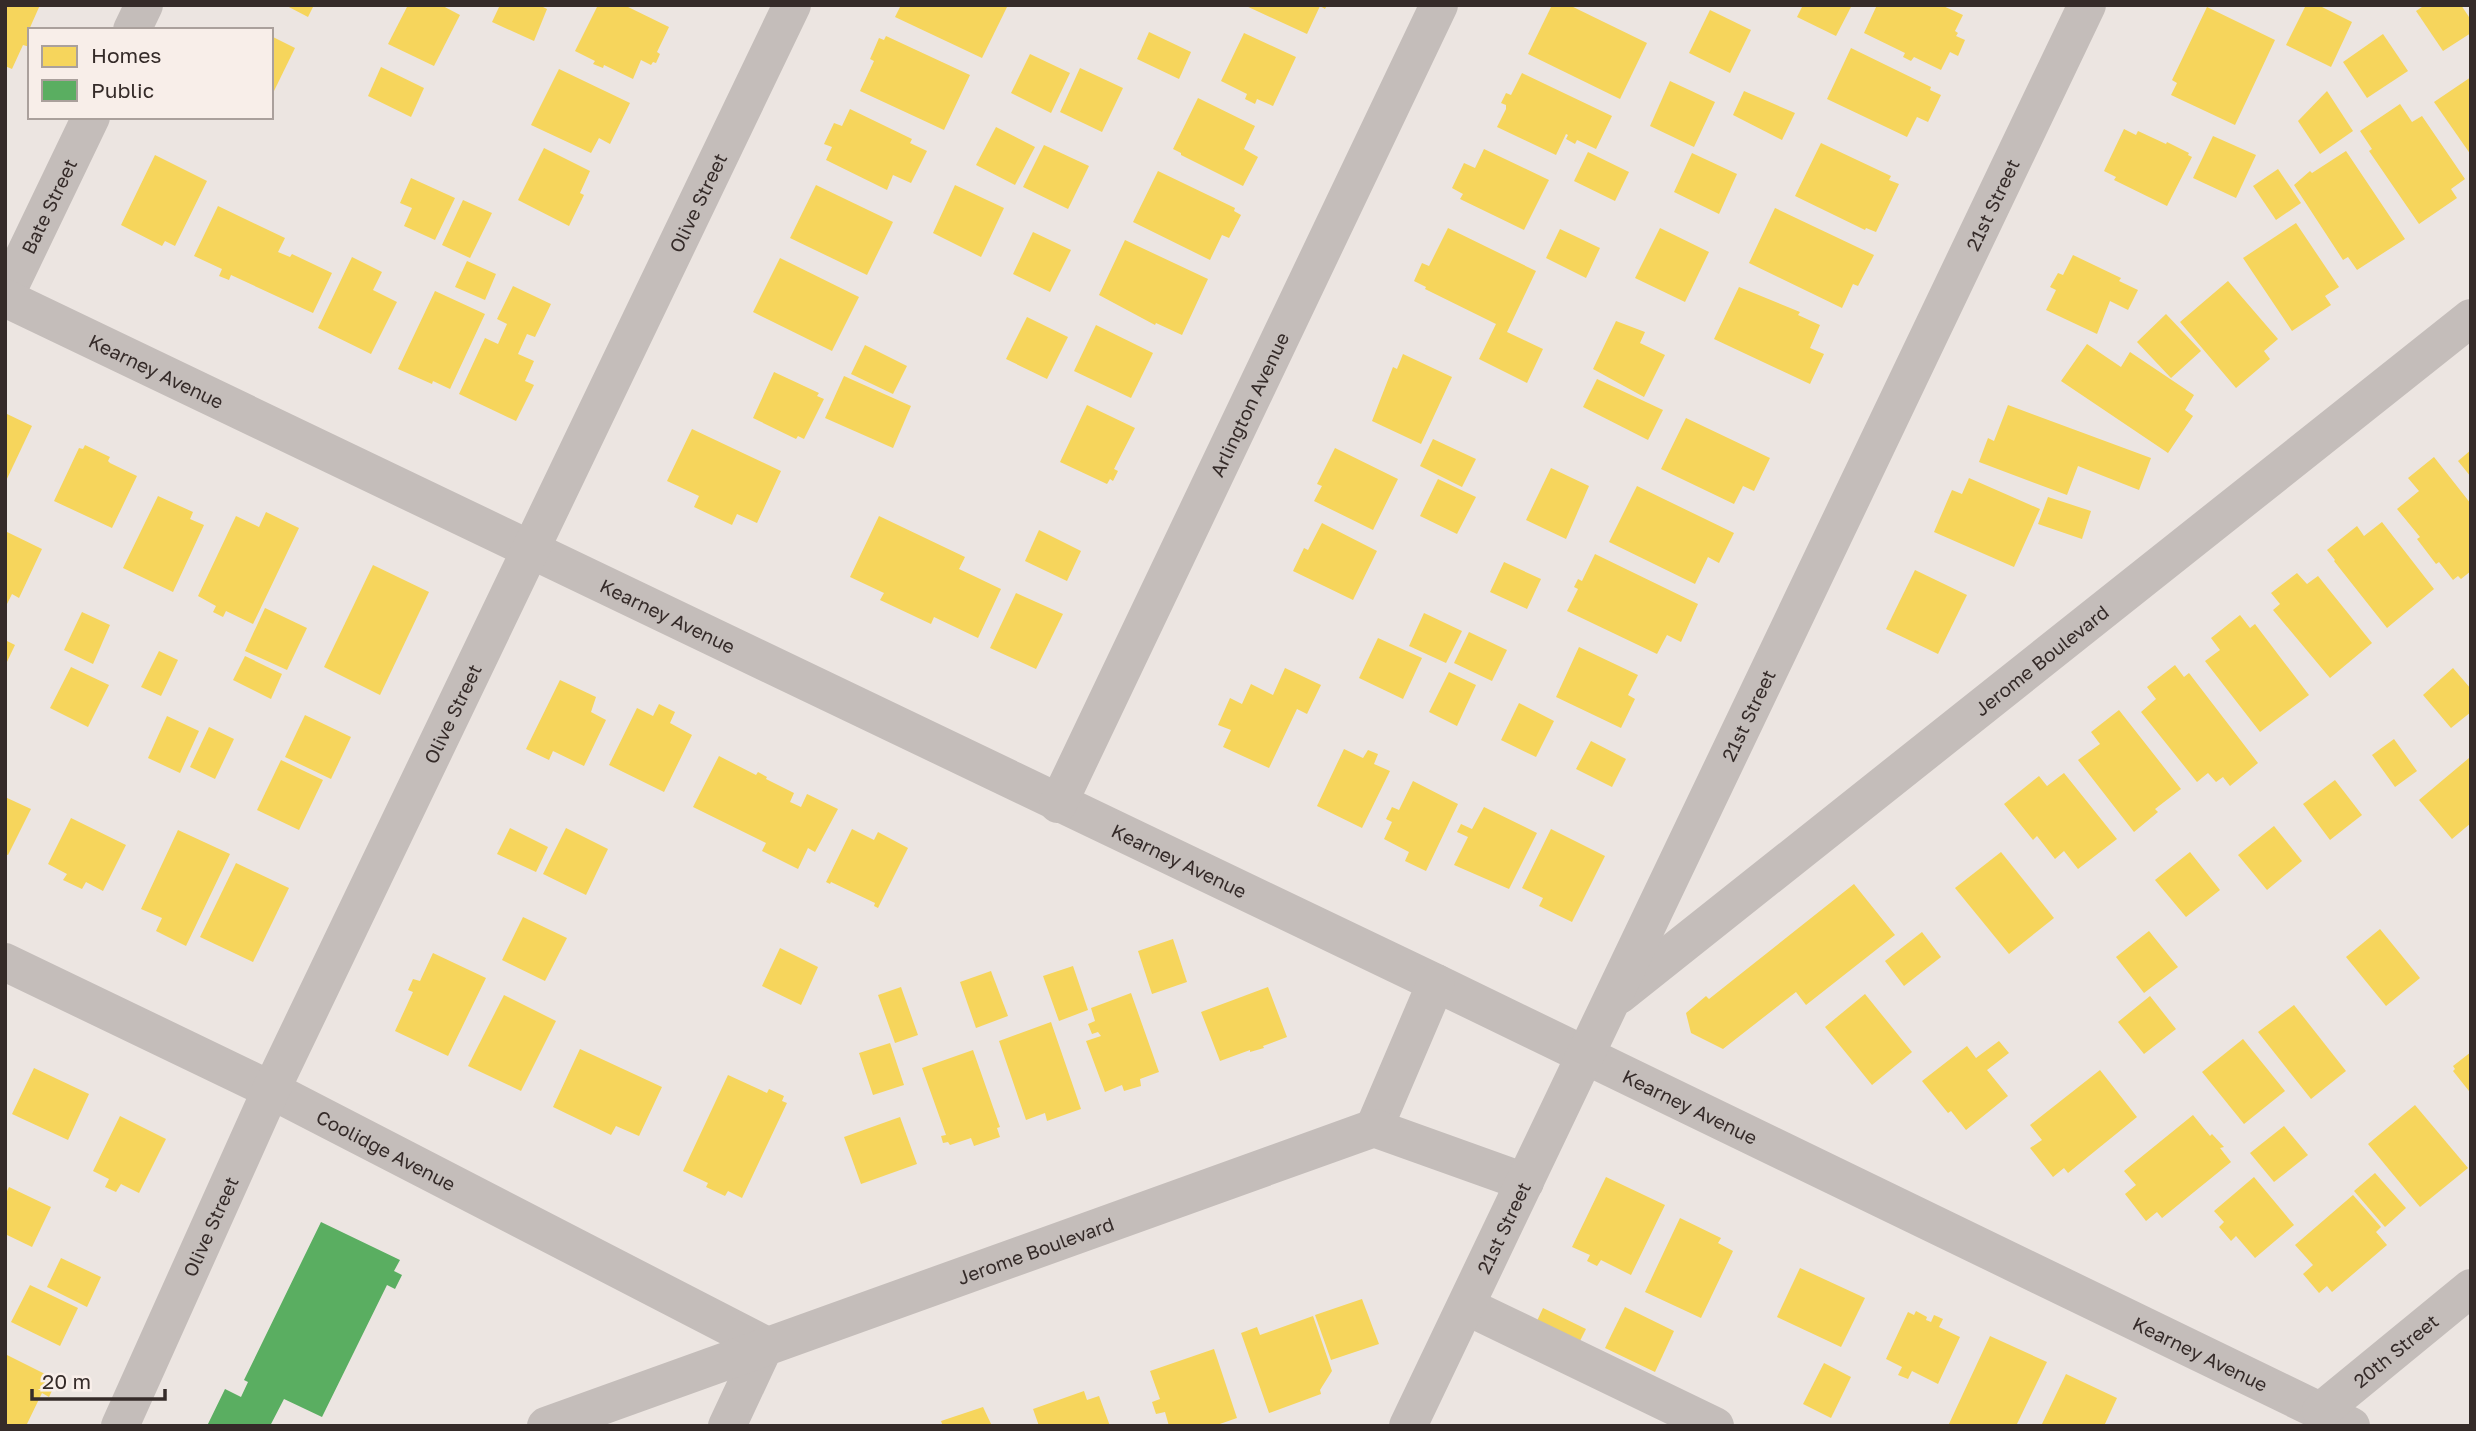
<svg xmlns="http://www.w3.org/2000/svg" width="2476" height="1431" viewBox="0 0 2476 1431" font-family="'Golos Text',sans-serif">
<style>
.homes{fill:#f6d55c}
.public{fill:#5aae61}
.lines{fill:none;stroke-linecap:round;stroke-linejoin:round}
.minor{stroke:#c4bdba;stroke-width:38}
.labels{text-anchor:middle;dominant-baseline:central;stroke-width:7;stroke-linejoin:round;paint-order:stroke}
.street-label{font-size:19px;fill:#352b29;stroke:#f8eee9}
</style>
<rect width="100%" height="100%" fill="#ece5e1"/>
<g class="homes">
<polygon points="5,5 40,5 28,32 30,33 30,47 23,45 12,69 5,66"/>
<polygon points="285,5 314,5 308,17"/>
<polygon points="408,5 441,5 460,15 434,66 388,44"/>
<polygon points="500,5 539,5 547,9 534,41 492,22"/>
<polygon points="598,5 624,5 669,27 657,52 660,54 656,63 653,62 651,65 641,60 633,79 604,65 603,68 593,64 595,61 575,51"/>
<polygon points="901,5 1008,5 982,58 895,17"/>
<polygon points="1244,5 1327,5 1325,9 1320,6 1307,34"/>
<polygon points="1552,5 1569,5 1647,43 1620,99 1528,54"/>
<polygon points="1803,5 1846,5 1851,7 1836,36 1797,17"/>
<polygon points="1877,5 1941,5 1963,15 1955,31 1958,33 1956,36 1965,40 1958,56 1950,52 1941,70 1914,57 1911,61 1903,57 1905,53 1864,33"/>
<polygon points="2306,5 2318,5 2352,22 2331,67 2286,45"/>
<polygon points="2425,5 2461,5 2471,20 2471,33 2443,51 2416,11"/>
<polygon points="2207,7 2275,40 2235,125 2171,95 2177,83 2172,80"/>
<polygon points="1710,10 1751,30 1730,73 1689,53"/>
<polygon points="1149,32 1191,52 1179,79 1137,59"/>
<polygon points="1244,33 1296,57 1273,106 1257,99 1255,104 1245,99 1247,94 1221,81"/>
<polygon points="2383,34 2408,71 2367,98 2343,62"/>
<polygon points="271,36 295,48 274,91 271,90"/>
<polygon points="886,36 970,75 944,130 860,91 874,61 870,59 879,38 884,40"/>
<polygon points="1851,48 1931,87 1930,90 1941,95 1928,122 1917,117 1907,137 1827,99"/>
<polygon points="1030,54 1070,73 1051,113 1011,93"/>
<polygon points="381,67 424,88 411,117 368,96"/>
<polygon points="1080,68 1123,88 1102,132 1060,112"/>
<polygon points="559,69 630,103 610,144 599,138 591,153 531,125"/>
<polygon points="1522,73 1612,116 1596,149 1577,140 1575,144 1566,139 1568,135 1566,134 1556,155 1497,127 1506,109 1506,105 1501,103 1506,93 1511,95"/>
<polygon points="2471,77 2471,155 2434,102"/>
<polygon points="1670,81 1715,102 1694,147 1650,126"/>
<polygon points="1744,91 1795,113 1782,140 1733,115"/>
<polygon points="2327,91 2353,131 2320,154 2298,121"/>
<polygon points="1198,98 1255,126 1244,149 1258,157 1243,186 1181,155 1181,153 1173,149"/>
<polygon points="2400,104 2412,122 2422,116 2465,179 2451,189 2457,198 2419,224 2369,151 2372,149 2360,131"/>
<polygon points="850,109 912,139 910,143 927,151 911,183 893,175 887,190 826,160 832,147 824,144 834,123 842,126"/>
<polygon points="996,127 1035,147 1015,185 976,165"/>
<polygon points="2124,129 2136,135 2138,131 2166,144 2167,142 2189,153 2188,155 2192,157 2167,206 2114,180 2116,177 2104,171"/>
<polygon points="2213,136 2256,155 2236,198 2193,178"/>
<polygon points="1821,143 1891,176 1889,180 1899,184 1876,232 1866,228 1865,230 1795,196"/>
<polygon points="1044,145 1089,166 1068,209 1023,187"/>
<polygon points="544,148 590,171 580,193 584,195 569,226 518,200"/>
<polygon points="1484,149 1549,180 1524,230 1460,199 1463,194 1452,188 1464,163 1475,168"/>
<polygon points="2346,151 2405,239 2357,270 2348,257 2343,260 2294,185 2310,171 2312,173"/>
<polygon points="1588,152 1629,172 1615,201 1574,181"/>
<polygon points="1692,153 1737,174 1719,214 1674,192"/>
<polygon points="155,155 207,181 175,246 165,241 162,246 121,225"/>
<polygon points="2278,169 2301,203 2276,220 2253,186"/>
<polygon points="1158,171 1235,208 1234,211 1241,215 1229,238 1222,235 1210,260 1133,222"/>
<polygon points="411,178 455,198 435,240 404,226 412,208 400,203"/>
<polygon points="816,185 893,222 867,275 790,238"/>
<polygon points="955,185 1004,208 981,257 933,233"/>
<polygon points="463,200 492,213 470,258 442,245"/>
<polygon points="218,206 285,238 278,252 290,257 292,254 332,273 313,313 231,275 229,280 219,276 222,269 194,256"/>
<polygon points="1775,208 1874,255 1858,286 1853,284 1842,308 1749,263"/>
<polygon points="2296,223 2339,287 2325,296 2331,305 2292,331 2243,258"/>
<polygon points="1448,228 1536,271 1507,332 1543,349 1527,383 1479,359 1496,324 1425,289 1426,287 1414,281 1422,263 1429,266"/>
<polygon points="1660,228 1709,252 1685,302 1635,278"/>
<polygon points="1560,229 1600,248 1586,278 1546,258"/>
<polygon points="1033,232 1071,250 1050,292 1013,274"/>
<polygon points="1125,240 1208,279 1182,335 1156,323 1155,325 1099,295"/>
<polygon points="2073,255 2121,278 2119,281 2138,290 2128,310 2110,301 2097,334 2046,310 2056,290 2050,287 2058,273 2063,275"/>
<polygon points="352,257 382,272 373,290 397,302 371,354 318,328"/>
<polygon points="780,258 859,297 832,351 753,312"/>
<polygon points="467,261 496,274 485,300 455,287"/>
<polygon points="2228,281 2278,339 2264,351 2270,359 2236,388 2180,322"/>
<polygon points="513,286 551,304 535,337 527,334 518,354 534,361 525,381 534,385 516,421 459,394 485,338 498,344 507,324 497,319"/>
<polygon points="1739,287 1800,312 1798,315 1820,325 1810,348 1824,354 1810,384 1714,339"/>
<polygon points="435,291 485,314 450,389 433,381 432,384 398,369"/>
<polygon points="2166,314 2201,351 2171,378 2137,342"/>
<polygon points="1027,317 1068,337 1047,379 1006,359"/>
<polygon points="1616,321 1645,332 1640,343 1665,355 1644,397 1593,369"/>
<polygon points="1096,325 1153,353 1131,398 1074,371"/>
<polygon points="2087,344 2121,367 2130,352 2194,395 2185,410 2193,416 2168,453 2061,381"/>
<polygon points="865,345 907,366 893,394 851,374"/>
<polygon points="1403,354 1452,377 1421,444 1372,421 1393,367 1397,369"/>
<polygon points="774,372 819,393 817,396 824,399 804,439 798,436 796,439 753,418"/>
<polygon points="844,376 911,406 893,448 825,418"/>
<polygon points="1597,379 1663,410 1648,440 1583,407"/>
<polygon points="1087,405 1135,428 1114,469 1118,471 1113,481 1110,479 1107,484 1060,462"/>
<polygon points="2008,405 2151,458 2139,490 2078,466 2067,495 1979,462 1988,438 1994,441"/>
<polygon points="5,413 32,426 5,483"/>
<polygon points="1686,418 1770,458 1754,491 1743,486 1734,504 1661,469"/>
<polygon points="692,429 781,471 757,523 737,514 732,525 694,507 699,496 667,481"/>
<polygon points="1433,439 1476,459 1462,487 1420,466"/>
<polygon points="85,445 110,457 108,461 110,463 137,476 112,528 54,501 79,448 83,449"/>
<polygon points="1335,448 1398,479 1373,530 1314,501 1322,486 1317,484"/>
<polygon points="2471,450 2471,477 2458,461"/>
<polygon points="2434,457 2471,504 2471,571 2461,579 2458,576 2453,580 2439,562 2436,564 2417,539 2420,537 2397,509 2419,491 2408,478"/>
<polygon points="1551,468 1589,486 1566,539 1526,520"/>
<polygon points="1969,478 2040,509 2014,567 1934,532 1952,490 1962,494"/>
<polygon points="1438,479 1476,497 1457,534 1420,516"/>
<polygon points="1637,486 1734,533 1719,563 1708,557 1695,584 1609,542"/>
<polygon points="158,496 193,512 190,519 204,525 173,592 123,568"/>
<polygon points="2048,497 2091,511 2082,539 2038,524"/>
<polygon points="266,512 299,528 253,624 226,611 223,617 213,612 216,606 198,596 236,516 259,527"/>
<polygon points="879,516 965,557 959,569 1001,589 978,638 934,617 931,624 880,600 884,593 850,577"/>
<polygon points="2382,522 2434,589 2387,628 2334,561 2335,560 2327,550 2357,526 2364,536"/>
<polygon points="1322,523 1377,551 1353,600 1293,571 1304,548 1308,550"/>
<polygon points="1039,530 1081,551 1067,581 1025,561"/>
<polygon points="5,531 42,549 19,598 12,594 5,608"/>
<polygon points="1595,554 1698,604 1681,642 1667,635 1657,654 1567,611 1578,589 1574,587 1578,579 1582,581"/>
<polygon points="1504,562 1541,579 1527,609 1490,592"/>
<polygon points="373,565 429,592 380,695 324,667"/>
<polygon points="1915,570 1967,595 1938,654 1886,629"/>
<polygon points="2297,573 2307,584 2318,576 2372,643 2330,678 2273,610 2280,604 2271,593"/>
<polygon points="1016,593 1063,614 1036,669 990,648"/>
<polygon points="265,608 307,628 287,670 245,651"/>
<polygon points="82,612 110,625 93,664 64,650"/>
<polygon points="1424,613 1462,631 1446,663 1409,646"/>
<polygon points="2240,615 2250,628 2255,624 2309,695 2260,732 2205,661 2220,650 2211,638"/>
<polygon points="1469,632 1507,650 1492,681 1454,663"/>
<polygon points="1378,638 1422,658 1403,699 1359,678"/>
<polygon points="5,640 15,645 5,666"/>
<polygon points="1579,647 1638,675 1628,695 1635,699 1621,728 1556,697"/>
<polygon points="159,651 178,660 161,696 141,687"/>
<polygon points="245,656 282,674 271,699 233,680"/>
<polygon points="2175,665 2184,677 2189,673 2258,763 2230,786 2223,777 2216,782 2208,773 2197,782 2141,712 2156,699 2147,687"/>
<polygon points="71,667 109,685 88,727 50,708"/>
<polygon points="1285,668 1321,685 1307,714 1297,709 1269,768 1223,747 1231,730 1218,725 1230,698 1242,704 1251,684 1273,695"/>
<polygon points="2453,668 2471,689 2471,712 2451,728 2423,695"/>
<polygon points="1449,672 1476,685 1457,726 1429,712"/>
<polygon points="560,680 596,697 591,712 606,720 584,766 553,751 549,760 526,749"/>
<polygon points="1519,703 1554,721 1536,757 1501,740"/>
<polygon points="659,704 675,712 670,723 692,735 664,792 609,765 637,708 653,716"/>
<polygon points="2119,710 2181,789 2155,809 2158,812 2134,832 2078,760 2100,744 2091,732"/>
<polygon points="305,715 351,737 331,779 285,757"/>
<polygon points="167,716 199,731 180,773 148,758"/>
<polygon points="209,727 234,739 215,779 190,767"/>
<polygon points="2394,739 2417,771 2395,787 2372,755"/>
<polygon points="1591,741 1626,759 1612,787 1576,769"/>
<polygon points="1344,749 1363,758 1368,750 1378,754 1374,764 1390,771 1362,828 1317,806"/>
<polygon points="719,756 756,775 758,772 767,777 766,779 794,793 790,802 801,807 807,794 838,809 815,852 808,848 798,869 762,851 766,843 693,807"/>
<polygon points="2469,758 2471,761 2471,823 2452,839 2419,800"/>
<polygon points="281,760 323,780 299,830 257,810"/>
<polygon points="2064,773 2117,839 2078,869 2064,851 2055,859 2037,836 2033,840 2004,804 2039,776 2047,786"/>
<polygon points="2335,780 2362,815 2330,840 2303,804"/>
<polygon points="1413,781 1458,804 1426,871 1405,861 1409,852 1384,839 1392,822 1386,819 1392,807 1399,810"/>
<polygon points="5,797 31,809 8,855 5,854"/>
<polygon points="1484,807 1537,833 1509,889 1454,865 1468,837 1457,832 1461,824 1472,829"/>
<polygon points="71,818 126,845 103,891 86,882 82,889 63,880 67,874 48,864"/>
<polygon points="2274,826 2302,861 2267,890 2238,855"/>
<polygon points="510,828 548,847 536,872 497,854"/>
<polygon points="566,828 608,849 586,895 543,874"/>
<polygon points="852,829 874,840 878,832 908,848 878,908 874,906 875,903 831,882 830,884 826,882"/>
<polygon points="1551,829 1605,856 1572,922 1539,906 1543,898 1522,888"/>
<polygon points="178,830 230,854 186,946 156,931 162,918 141,909"/>
<polygon points="2001,852 2054,918 2009,954 1955,888"/>
<polygon points="2190,852 2220,890 2186,917 2155,880"/>
<polygon points="236,863 289,888 253,962 200,937"/>
<polygon points="1854,884 1895,935 1806,1005 1796,992 1723,1049 1691,1033 1686,1013 1706,996 1709,999"/>
<polygon points="523,917 567,938 545,981 502,960"/>
<polygon points="2380,929 2420,978 2386,1006 2346,957"/>
<polygon points="2149,931 2178,967 2144,993 2116,957"/>
<polygon points="1922,932 1941,957 1904,986 1885,961"/>
<polygon points="1173,939 1187,982 1152,994 1138,951"/>
<polygon points="780,948 818,967 801,1005 762,986"/>
<polygon points="433,953 486,978 448,1056 395,1031 413,992 408,990 413,979 420,981"/>
<polygon points="1073,966 1088,1010 1059,1021 1043,976"/>
<polygon points="991,971 1008,1016 976,1028 960,982"/>
<polygon points="901,987 918,1035 895,1043 878,995"/>
<polygon points="1268,987 1287,1037 1263,1046 1264,1048 1250,1052 1250,1050 1220,1061 1201,1012"/>
<polygon points="1131,993 1159,1072 1140,1079 1141,1086 1124,1091 1122,1085 1105,1092 1086,1041 1101,1036 1098,1032 1092,1034 1088,1024 1095,1021 1091,1008"/>
<polygon points="1865,994 1912,1052 1872,1085 1825,1027"/>
<polygon points="504,995 556,1021 521,1091 468,1066"/>
<polygon points="2150,996 2176,1029 2144,1054 2118,1022"/>
<polygon points="2294,1005 2346,1071 2311,1099 2258,1032"/>
<polygon points="1051,1022 1081,1109 1047,1121 1045,1113 1026,1120 999,1041"/>
<polygon points="2243,1039 2285,1091 2244,1124 2202,1072"/>
<polygon points="1999,1041 2009,1053 1987,1070 2008,1096 1966,1130 1951,1111 1948,1113 1922,1081 1967,1046 1976,1058"/>
<polygon points="890,1043 904,1085 873,1095 859,1053"/>
<polygon points="580,1049 662,1087 639,1136 616,1126 611,1135 553,1107"/>
<polygon points="973,1050 1000,1127 997,1128 1000,1137 974,1146 971,1138 950,1145 948,1142 943,1143 941,1136 946,1135 922,1068"/>
<polygon points="2471,1052 2471,1089 2469,1091 2453,1071 2455,1069 2453,1066"/>
<polygon points="34,1068 89,1094 68,1140 12,1114"/>
<polygon points="2100,1070 2137,1117 2068,1173 2064,1168 2053,1177 2030,1148 2042,1140 2030,1125"/>
<polygon points="728,1075 767,1093 769,1089 784,1096 782,1101 787,1103 742,1198 728,1191 725,1196 706,1187 708,1183 683,1171"/>
<polygon points="2415,1105 2468,1168 2420,1207 2368,1144"/>
<polygon points="2193,1115 2210,1136 2212,1134 2224,1147 2220,1148 2231,1162 2162,1218 2157,1212 2146,1221 2125,1194 2136,1185 2124,1171"/>
<polygon points="120,1116 166,1139 139,1193 121,1184 116,1192 105,1187 109,1179 93,1171"/>
<polygon points="900,1117 917,1164 861,1184 844,1137"/>
<polygon points="2284,1126 2308,1155 2274,1182 2250,1153"/>
<polygon points="2375,1173 2406,1208 2385,1227 2354,1191"/>
<polygon points="1606,1177 1665,1205 1631,1275 1601,1260 1597,1266 1587,1261 1590,1255 1572,1247"/>
<polygon points="2254,1177 2294,1225 2255,1258 2236,1236 2231,1241 2219,1227 2224,1222 2214,1211"/>
<polygon points="9,1187 51,1207 32,1247 5,1234 5,1195"/>
<polygon points="2353,1195 2381,1227 2376,1232 2387,1245 2332,1292 2327,1286 2319,1293 2303,1274 2313,1265 2295,1245"/>
<polygon points="1680,1218 1721,1238 1718,1243 1733,1251 1701,1318 1645,1292"/>
<polygon points="61,1258 101,1277 87,1307 47,1287"/>
<polygon points="1800,1268 1865,1298 1841,1347 1777,1317"/>
<polygon points="30,1285 78,1308 60,1346 11,1322"/>
<polygon points="1362,1299 1379,1344 1331,1360 1315,1315"/>
<polygon points="1625,1307 1674,1331 1655,1372 1605,1348"/>
<polygon points="1543,1308 1586,1329 1572,1357 1530,1336"/>
<polygon points="1916,1311 1927,1317 1926,1320 1931,1322 1934,1315 1943,1319 1939,1327 1960,1337 1938,1384 1912,1371 1908,1379 1898,1375 1902,1367 1886,1359 1908,1312 1914,1315"/>
<polygon points="1313,1316 1332,1371 1320,1390 1321,1394 1269,1413 1241,1333 1257,1327 1260,1335"/>
<polygon points="1990,1336 2047,1362 2016,1426 1948,1426"/>
<polygon points="1214,1349 1237,1418 1214,1426 1169,1426 1165,1412 1156,1414 1152,1402 1160,1399 1150,1371"/>
<polygon points="5,1354 57,1380 49,1397 42,1393 26,1426 5,1426"/>
<polygon points="1824,1363 1851,1377 1831,1418 1803,1404"/>
<polygon points="2066,1374 2117,1398 2104,1426 2041,1426"/>
<polygon points="1084,1391 1087,1400 1099,1396 1110,1426 1039,1426 1033,1409"/>
<polygon points="983,1407 992,1426 943,1426 941,1421"/>
</g>
<polygon class="public" points="321,1222 400,1260 394,1271 402,1275 395,1289 387,1285 322,1417 284,1399 270,1426 207,1426 225,1389 241,1397 248,1382 244,1380"/>
<g class="lines">
<g class="minor">
<polyline points="132,30 144,5"/>
<path id="s1" d="M 5,296 L 91,117"/>
<path id="s2" d="M 5,298 L 1436,983 L 2351,1426"/>
<path id="s3" d="M 1058,804 L 1439,5"/>
<path id="s4" d="M 5,962 L 271,1090 L 765,1345 L 727,1426"/>
<path id="s5" d="M 1619,995 L 2471,318"/>
<polyline points="1374,1128 1436,983"/>
<polyline points="1466,1306 1715,1426"/>
<path id="s6" d="M 2321,1411 L 2471,1288"/>
<path id="s7" d="M 120,1426 L 271,1090 L 792,5"/>
<path id="s8" d="M 546,1426 L 1374,1128 L 1525,1182"/>
<path id="s9" d="M 1408,1426 L 2087,5"/>
</g>
</g>
<g class="labels">
<g class="street-label">
<text stroke="none"><textPath href="#s7" startOffset="1353">Olive Street</textPath></text>
<text stroke="none"><textPath href="#s9" startOffset="1354">21st Street</textPath></text>
<text stroke="none"><textPath href="#s1" startOffset="100">Bate Street</textPath></text>
<text stroke="none"><textPath href="#s2" startOffset="168">Kearney Avenue</textPath></text>
<text stroke="none"><textPath href="#s3" startOffset="443">Arlington Avenue</textPath></text>
<text stroke="none"><textPath href="#s2" startOffset="735">Kearney Avenue</textPath></text>
<text stroke="none"><textPath href="#s5" startOffset="539">Jerome Boulevard</textPath></text>
<text stroke="none"><textPath href="#s7" startOffset="786">Olive Street</textPath></text>
<text stroke="none"><textPath href="#s9" startOffset="788">21st Street</textPath></text>
<text stroke="none"><textPath href="#s2" startOffset="1302">Kearney Avenue</textPath></text>
<text stroke="none"><textPath href="#s2" startOffset="1869">Kearney Avenue</textPath></text>
<text stroke="none"><textPath href="#s4" startOffset="425">Coolidge Avenue</textPath></text>
<text stroke="none"><textPath href="#s7" startOffset="219">Olive Street</textPath></text>
<text stroke="none"><textPath href="#s9" startOffset="220">21st Street</textPath></text>
<text stroke="none"><textPath href="#s8" startOffset="520">Jerome Boulevard</textPath></text>
<text stroke="none"><textPath href="#s6" startOffset="96">20th Street</textPath></text>
<text stroke="none"><textPath href="#s2" startOffset="2436">Kearney Avenue</textPath></text>
</g>
</g>
<rect width="2476" height="1431" fill="none" stroke="#352b29" stroke-width="14"/>
<rect x="28" y="28" width="245" height="91" fill="#f8eee9" stroke="#aaa09c" stroke-width="2"/>
<rect x="42" y="46" width="35" height="21" fill="#f6d55c" stroke="#aaa09c" stroke-width="2"/>
<text x="91" y="63" font-size="21" fill="#352b29">Homes</text>
<rect x="42" y="80" width="35" height="21" fill="#5aae61" stroke="#aaa09c" stroke-width="2"/>
<text x="91" y="98" font-size="21" fill="#352b29">Public</text>
<path d="M32 1389v10h133v-10" fill="none" stroke="#352b29" stroke-width="3.5"/>
<text x="42" y="1389" font-size="21" fill="#352b29" stroke="#f8eee9" stroke-width="5" paint-order="stroke">20 m</text>
</svg>
